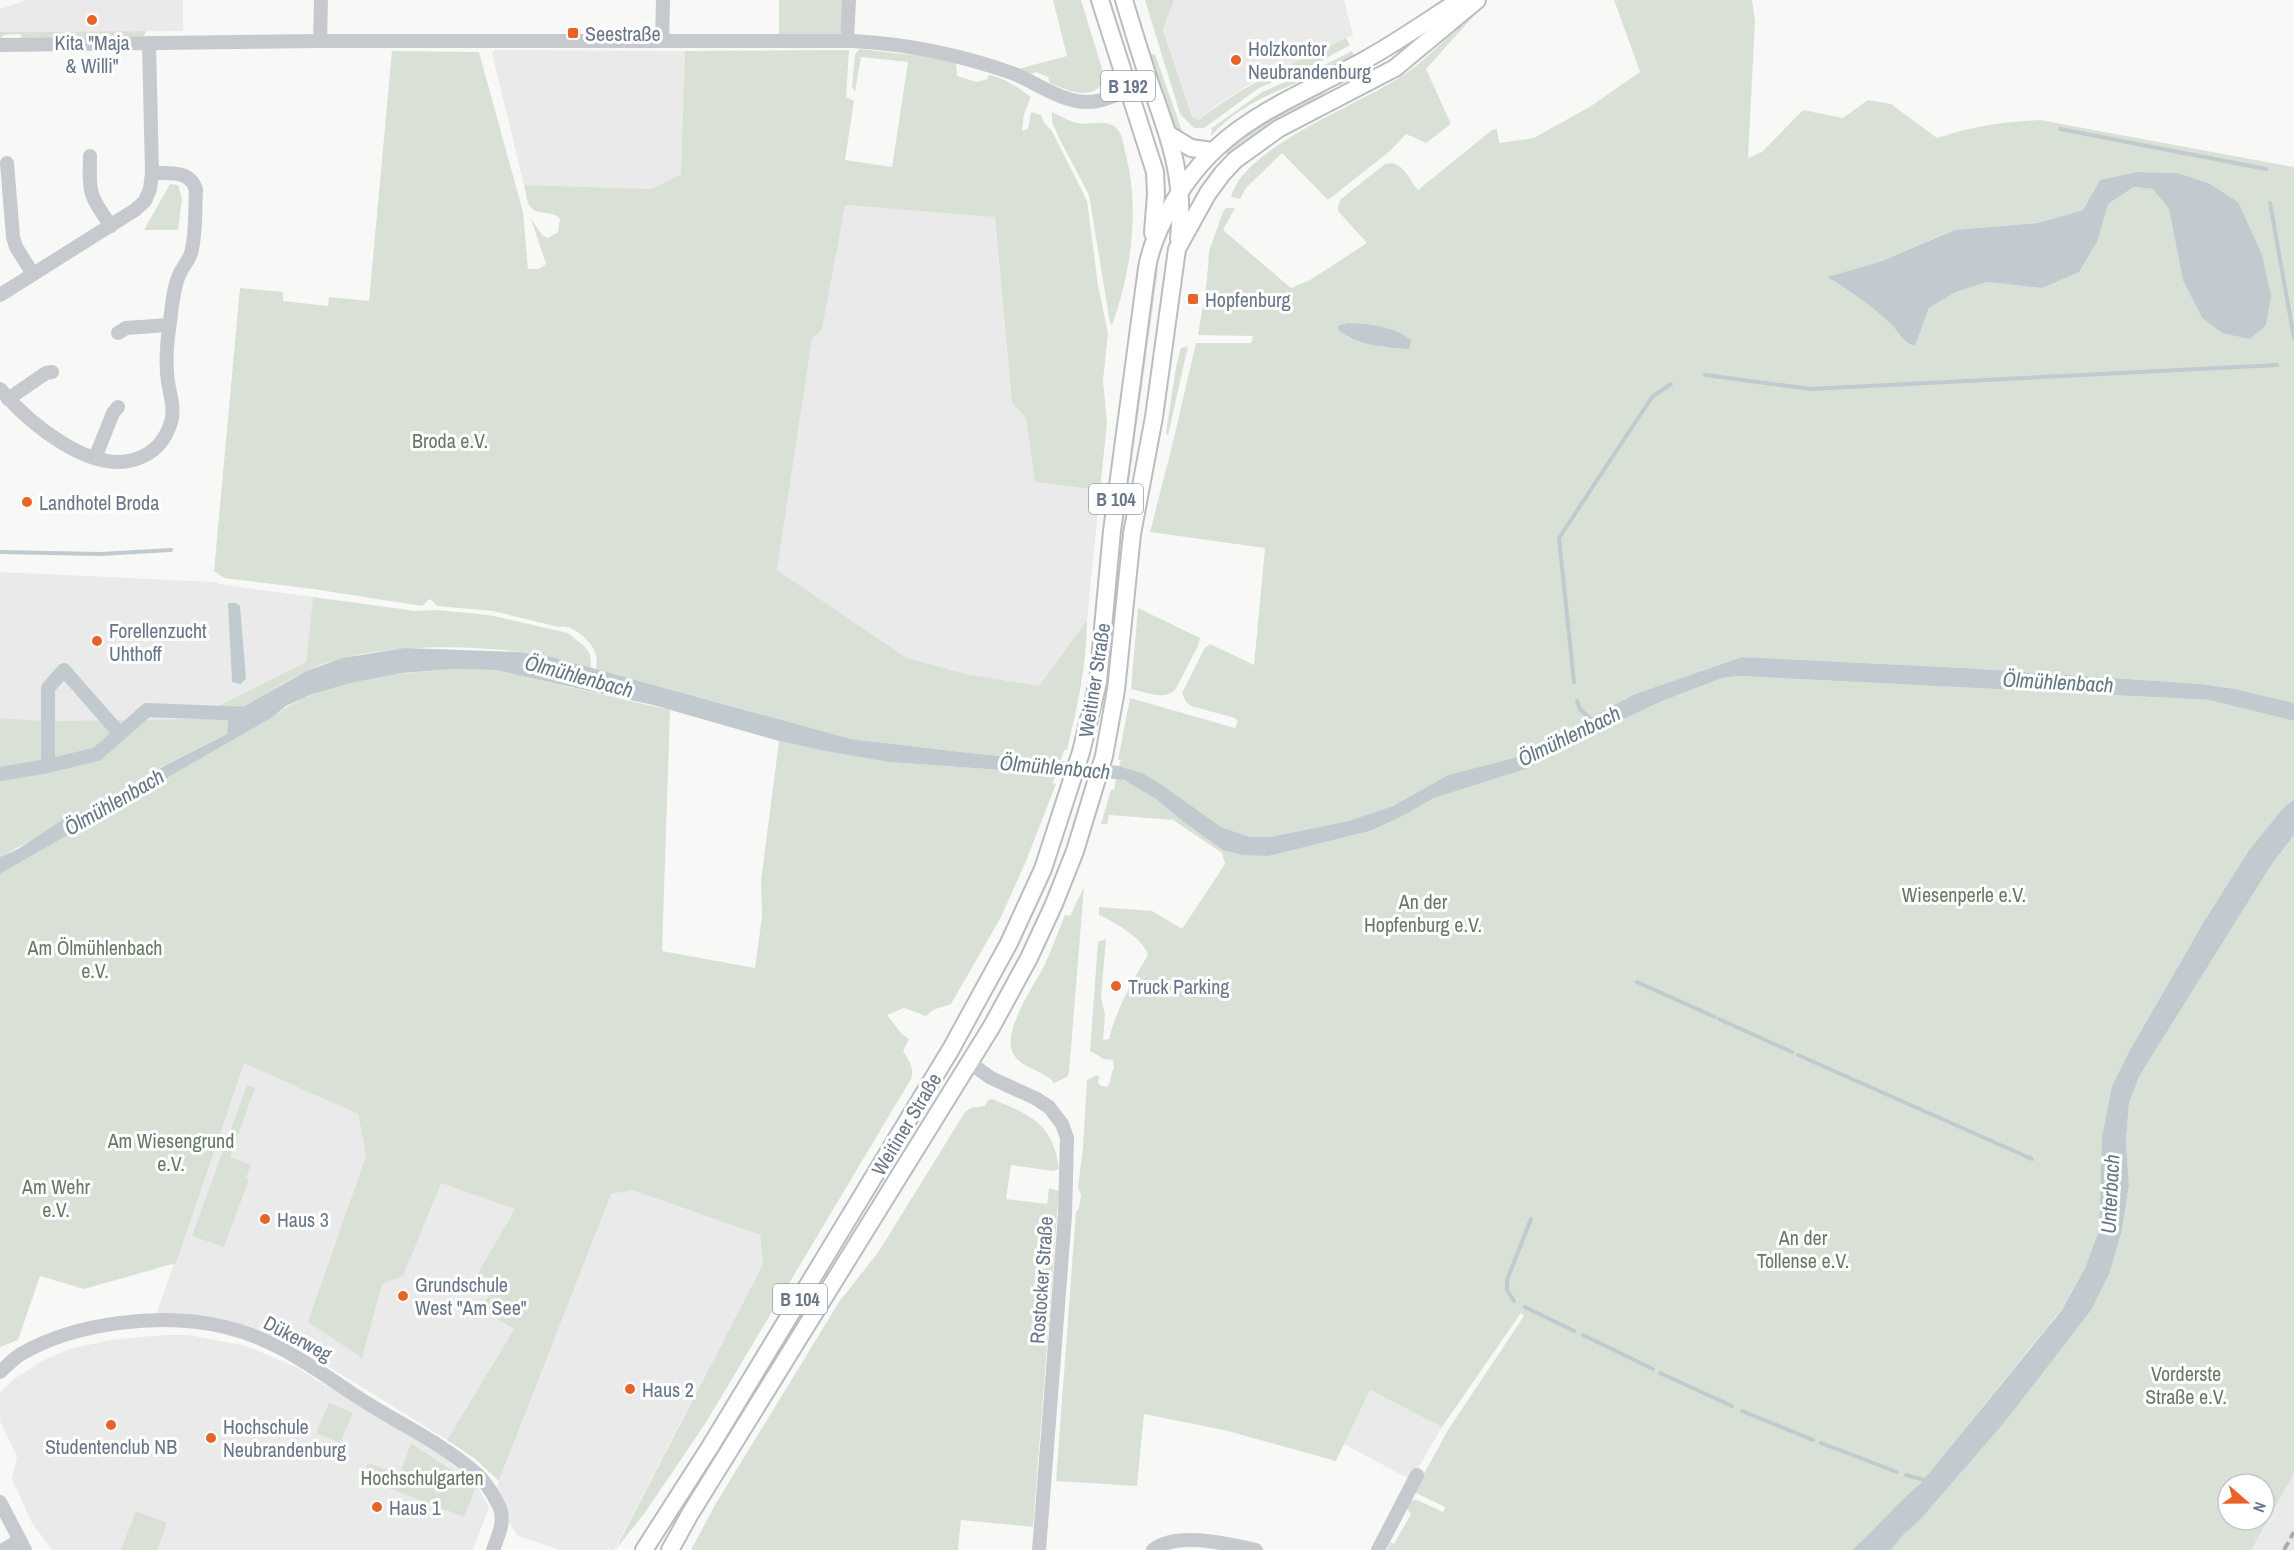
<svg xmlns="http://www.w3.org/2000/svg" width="2294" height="1550" viewBox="0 0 2294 1550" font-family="'Archivo Narrow',sans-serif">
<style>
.built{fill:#e9eae9}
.green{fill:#d9e1d7;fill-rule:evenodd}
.water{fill:#c1cacf}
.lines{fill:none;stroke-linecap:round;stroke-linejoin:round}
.stream{stroke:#c1cacf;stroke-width:4}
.canal{stroke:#c1cacf;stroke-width:14}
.major-casing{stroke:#b9bdc1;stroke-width:20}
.minor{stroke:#c6c9cd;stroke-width:14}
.major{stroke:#fff;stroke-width:16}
.rail{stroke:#a8adb4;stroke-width:4;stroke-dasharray:9 4.5;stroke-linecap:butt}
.poi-dot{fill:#e86327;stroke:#fff;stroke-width:2}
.labels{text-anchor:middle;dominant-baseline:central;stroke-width:6;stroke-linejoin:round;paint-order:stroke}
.shield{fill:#fff;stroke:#959fac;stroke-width:1.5}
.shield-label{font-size:18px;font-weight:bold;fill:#677688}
.poi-label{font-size:20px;fill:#677688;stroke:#fff;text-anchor:start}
.park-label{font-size:20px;fill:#657a62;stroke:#fff}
.street-label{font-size:20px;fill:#677688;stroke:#fff}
.water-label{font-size:21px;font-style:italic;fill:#637783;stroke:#fff}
</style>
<rect width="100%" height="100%" fill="#f8f9f6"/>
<g class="built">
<polygon points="27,0 183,0 183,31 0,32 0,9"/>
<polygon points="1174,0 1344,0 1353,35 1253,82 1214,107 1199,120 1192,118 1163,30"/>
<polygon points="495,50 685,51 682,174 652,189 524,185 492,53"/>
<polygon points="844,205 995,216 1012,403 1026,418 1035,481 1100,490 1087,620 1039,686 966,674 907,658 777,570 812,339 822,330"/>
<polygon points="0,572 214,582 224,585 313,597 306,662 191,719 46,721 0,718"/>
<polygon points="244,1062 358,1114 366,1156 515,1209 478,1273 496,1284 514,1329 447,1440 299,1348 222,1323 156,1315"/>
<polygon points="632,1190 760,1235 763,1264 614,1550 560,1550 518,1536 493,1497 611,1193"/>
<polygon points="163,1335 189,1335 246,1346 294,1366 442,1456 475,1482 489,1507 473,1550 52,1550 32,1523 12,1479 17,1457 0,1421 0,1392 17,1377 42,1361 69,1349 111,1340"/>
<polygon points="1370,1390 1442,1427 1411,1480 1344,1444"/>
<polygon points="2294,1463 2294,1550 2248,1550 2264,1520"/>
</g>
<g class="green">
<polygon points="779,0 844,0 840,34 838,36 779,36"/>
<path d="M 1053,0 L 1081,0 L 1104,75 L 1102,84 C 1089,101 1066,90 1050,83 L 1048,77 L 1036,72 L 1032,74 L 1018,69 L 1067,56 Z"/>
<path d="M 1145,0 L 1174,0 L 1163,30 L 1192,117 L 1199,120 C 1243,84 1295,63 1346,38 L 1350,45 L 1323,60 L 1259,88 L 1204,128 L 1194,128 L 1180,114 Z"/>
<path d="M 1614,0 L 1752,0 L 1755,21 L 1748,158 L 1762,152 L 1803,110 L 1843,118 L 1868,100 L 1891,104 L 1937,138 C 1974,126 2002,122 2040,120 L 2294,167 L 2294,703 L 2235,689 L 2202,684 L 1965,668 L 1742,657 L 1635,694 L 1517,757 L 1448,775 L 1393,806 L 1348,821 L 1270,837 L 1250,837 L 1221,827 L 1142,773 L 1119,766 L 1121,760 L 1118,760 L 1130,698 L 1235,728 L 1238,721 L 1235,718 L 1191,706 L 1186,702 L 1182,693 L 1204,649 L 1210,644 L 1254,665 L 1265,548 L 1150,532 L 1174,438 L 1196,343 L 1251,343 L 1253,336 L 1198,335 L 1207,280 L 1209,251 L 1223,212 L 1226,208 L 1235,208 L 1223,230 L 1291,288 L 1310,280 L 1367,243 L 1338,211 L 1338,206 L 1341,199 L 1385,164 C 1402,159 1409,179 1418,190 L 1492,130 L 1497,129 L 1499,143 L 1534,138 L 1591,106 L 1640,72 ZM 2136,172 L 2178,173 L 2208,183 L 2222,333 L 2202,318 L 2183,281 L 2169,209 L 2154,189 L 2134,187 L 2108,204 L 2098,240 L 2042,288 L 1987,282 L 1956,292 L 1929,308 L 1915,346 C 1900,342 1901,334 1892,324 C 1874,304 1849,292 1827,277 L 1882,261 L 1953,230 L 2038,223 L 2083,210 L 2100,180 ZM 1348,323 L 1385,328 L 1387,348 L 1347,337 Z"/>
<path d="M 1479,10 L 1426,69 L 1451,124 L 1426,143 L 1406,134 L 1390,151 L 1328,200 L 1282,153 L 1246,188 L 1240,199 L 1231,197 C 1243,147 1361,104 1402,76 C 1430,57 1453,31 1479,10 Z"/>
<polygon points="146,31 144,36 23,38 19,34 4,35 0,39 0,32"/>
<path d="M 860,49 L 948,59 L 956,62 L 957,76 L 977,82 L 987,79 L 989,75 C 1003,77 1019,88 1031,97 L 1024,114 L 1022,131 L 1028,129 L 1031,112 L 1041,115 L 1044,123 L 1052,131 L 1087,201 L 1098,285 L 1108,333 L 1103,381 L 1107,423 L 1100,490 L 1035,482 L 1026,418 L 1012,403 L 995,217 L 845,205 L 822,330 L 812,339 L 777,570 L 907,658 L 966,674 L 1039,686 L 1087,620 C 1087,665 1077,708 1067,750 L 1064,750 L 1061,760 L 979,754 L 851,739 L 596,669 C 597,662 597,656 594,650 C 589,639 571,624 559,627 L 493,611 L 437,606 L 430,599 L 422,606 L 313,589 L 224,578 L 214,571 L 240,288 L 283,292 L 283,301 L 328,306 L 329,297 L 369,301 L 392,51 L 479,52 L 523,212 L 528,269 L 539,269 L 546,264 L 531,219 L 543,236 L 548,238 L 558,232 L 560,219 C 553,209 536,217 529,205 C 526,200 526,191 524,185 L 652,189 L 681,174 L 685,51 L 688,51 L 849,50 L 846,97 L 854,101 L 845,160 L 892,167 L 908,62 L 861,57 L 855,92 L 852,87 L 855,54 Z"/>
<path d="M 1352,51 L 1355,57 C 1309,82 1248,94 1211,136 L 1212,128 L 1262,92 L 1324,65 Z"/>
<polygon points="1150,54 1155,54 1182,131 1179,134 1170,117"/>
<polygon points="1327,90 1324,94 1264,127 1227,155 1225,152 1269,119"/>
<path d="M 1052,112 C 1060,116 1069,121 1077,123 C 1089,126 1103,119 1114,126 C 1122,132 1123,142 1125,151 C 1140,207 1132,270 1112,325 L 1110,323 L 1089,195 L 1059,138 L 1052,122 Z"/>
<polygon points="170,184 178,185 182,199 178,230 144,230"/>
<polygon points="1154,268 1158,269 1123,525 1120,525"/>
<polygon points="1188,346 1168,436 1166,433 1176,367 1181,348"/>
<path d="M 313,597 L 416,611 L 437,610 L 489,615 L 568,633 L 585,647 L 590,654 L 591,668 C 578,664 564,660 551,657 C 485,643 367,641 306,671 C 279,684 254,703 228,719 L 227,734 L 163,766 L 83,813 L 0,857 L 0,718 L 46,721 L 192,719 L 306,662 Z"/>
<path d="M 1138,608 L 1200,638 L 1198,646 L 1175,690 C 1162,701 1146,692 1131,689 Z"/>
<path d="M 453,669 L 495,670 L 670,710 L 662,951 L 755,968 L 762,917 L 761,881 L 779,741 L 889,762 L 1042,773 L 1057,772 L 1053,783 L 1056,784 L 1026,861 L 1001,917 L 951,1004 L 933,1010 L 926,1016 L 904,1008 L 887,1015 L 902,1034 L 909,1039 L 903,1051 C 909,1060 915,1069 911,1079 L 705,1424 L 644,1514 L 615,1550 L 763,1264 L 760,1235 L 632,1190 L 611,1194 L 499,1481 L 474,1458 L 447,1440 L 514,1329 L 481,1309 L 496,1284 L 478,1273 L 515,1209 L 441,1183 L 403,1276 L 382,1284 L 362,1358 L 308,1322 L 366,1156 L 358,1114 L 244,1063 L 176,1263 L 84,1289 L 40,1276 L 18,1340 L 0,1347 L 0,874 L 273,717 C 322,678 393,674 453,669 Z"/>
<path d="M 1739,676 L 2209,700 L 2294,721 L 2294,799 L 2284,807 L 2249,850 L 2203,923 L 2130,1050 L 2101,1184 L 2099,1230 L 2085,1268 L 2061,1310 L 1920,1484 C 1895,1504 1876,1529 1852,1550 L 1387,1550 L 1391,1542 L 1394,1544 L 1411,1514 L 1407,1509 L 1412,1500 L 1417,1500 L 1443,1512 L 1445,1507 L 1414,1492 L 1448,1430 L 1524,1316 L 1521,1313 L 1442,1427 L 1370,1390 L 1336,1461 L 1224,1430 L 1144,1414 L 1137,1486 L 1056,1481 L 1076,1212 L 1079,1208 L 1081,1196 L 1078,1187 L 1083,1147 L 1087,1080 L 1097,1075 L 1099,1077 L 1098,1083 L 1101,1086 L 1107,1087 C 1112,1081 1110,1074 1114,1068 L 1113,1060 L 1104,1059 L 1090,1051 L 1098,942 L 1106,939 L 1101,997 L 1105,1015 L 1103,1040 L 1109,1039 C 1116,1010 1132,981 1148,955 C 1144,939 1113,921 1099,915 L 1099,907 L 1152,911 L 1182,929 L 1225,864 L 1222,853 L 1173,820 L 1109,815 L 1107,824 L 1101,824 L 1111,790 L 1114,790 L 1116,778 L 1132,783 L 1156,799 L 1181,820 L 1269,856 L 1370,831 L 1399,818 L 1434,798 L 1529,768 L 1577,741 L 1660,702 L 1722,678 Z"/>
<path d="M 2294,835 L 2294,1473 L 2251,1550 L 1891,1550 L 1905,1533 L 1920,1520 L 2004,1423 L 2050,1362 L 2110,1272 L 2122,1230 L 2129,1185 L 2126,1141 L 2129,1103 L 2140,1075 L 2270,867 ZM 2228,1484 L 2264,1484 L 2264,1520 L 2228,1520 Z"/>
<path d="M 1084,887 L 1069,1073 L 1067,1077 L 1054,1083 C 1044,1070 1023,1070 1014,1055 C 1000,1033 1034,986 1044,966 C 1052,949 1058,932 1065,915 L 1070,916 Z"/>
<polygon points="247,1085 255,1088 230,1157 251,1165 246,1178 249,1179 224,1247 192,1236"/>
<path d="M 992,1099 C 1031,1115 1053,1123 1059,1169 L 1052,1171 L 1011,1165 L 1006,1199 L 1047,1204 L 1049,1188 L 1059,1191 L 1033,1527 L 961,1520 L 958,1550 L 691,1550 L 715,1505 L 839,1302 L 879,1251 L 965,1112 L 971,1108 L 985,1106 L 988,1100 Z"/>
<polygon points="329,1403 353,1413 340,1443 316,1433"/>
<polygon points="411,1443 476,1487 464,1517 368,1480 369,1476 364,1474 368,1463 400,1474"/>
<polygon points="136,1511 167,1523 157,1550 121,1550"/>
</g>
<g class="water">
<path d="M 2136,172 L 2178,173 L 2208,183 L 2238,202 L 2262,255 L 2271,296 L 2266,325 L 2250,339 L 2222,333 L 2202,318 L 2183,281 L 2169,209 L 2153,189 L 2134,187 L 2108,204 L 2098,240 L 2079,272 L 2042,288 L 1987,282 L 1956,292 L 1929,308 L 1915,346 C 1899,341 1900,331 1888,321 C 1869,304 1849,290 1827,277 L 1882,261 L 1954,230 L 2038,223 L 2083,210 L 2100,180 Z"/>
<path d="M 1348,323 C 1370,324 1393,326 1411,340 L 1409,349 C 1384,347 1358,346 1338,330 L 1338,326 Z"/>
<polygon points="228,603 236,603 240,606 246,679 240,684 232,682"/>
<polygon points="405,648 520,652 552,657 851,739 979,754 1119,766 1142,773 1159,783 1221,827 1250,837 1270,837 1348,821 1393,806 1448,775 1517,757 1635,694 1742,657 1965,668 2202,684 2235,689 2294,703 2294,721 2209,700 1739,676 1722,678 1660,702 1577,741 1529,768 1434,798 1399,818 1370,831 1269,856 1243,855 1223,850 1181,820 1156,799 1124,780 1057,772 1042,773 889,762 831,752 779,741 653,705 495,670 453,669 403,673 354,682 312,694 286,706 273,717 0,874 0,857 18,849 76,811 83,813 164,766 227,734 228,719 235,712 306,671 342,658"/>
<path d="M 2294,799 L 2294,835 L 2270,867 L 2140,1075 L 2129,1103 L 2126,1141 L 2129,1185 L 2122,1230 L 2110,1272 L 2091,1310 L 2004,1423 L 1920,1520 L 1905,1533 L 1891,1550 L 1852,1550 C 1876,1529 1895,1504 1920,1484 L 2061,1311 L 2085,1268 L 2099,1230 L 2102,1137 L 2112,1086 L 2130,1050 L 2203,923 L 2249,850 L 2284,807 Z"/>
</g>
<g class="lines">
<g class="stream">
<polyline points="2060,129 2266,169"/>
<polyline points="2270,203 2294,338"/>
<polyline points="1705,375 1811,389 2277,365"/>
<polyline points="0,552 100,554 171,550"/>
<polyline points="1574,682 1559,538 1652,397 1671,384"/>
<polyline points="1577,701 1580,709 1592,721"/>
<polyline points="1637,982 1715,1017"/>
<polyline points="1719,1019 1792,1052"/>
<polyline points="1798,1055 2032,1159"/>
<polyline points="1514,1301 1507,1290 1507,1280 1531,1219"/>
<polyline points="1525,1307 1574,1331"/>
<polyline points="1583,1335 1653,1369"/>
<polyline points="1660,1373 1732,1406"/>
<polyline points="1742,1411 1813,1440"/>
<polyline points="1821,1443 1897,1472"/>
<polyline points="1906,1475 1928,1481"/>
</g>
<g class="canal">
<polyline points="48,766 48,688 64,670 120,734"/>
<polyline points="0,774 48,766 97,754 147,710 252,714"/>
</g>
<defs>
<g id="major">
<polyline points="1100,0 1155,172 1156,194 1153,233"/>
<path d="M 1124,0 C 1133,30 1142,60 1152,89 C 1171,141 1185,182 1179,239"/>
<polyline points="1168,134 1191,148 1212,151"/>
<path d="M 644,1550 L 710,1447 L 951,1049 L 1009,943 L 1043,869 L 1081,752 L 1098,682 L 1112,531 L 1147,268 C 1151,245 1160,225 1172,205 C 1218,123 1286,103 1363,61 C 1396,43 1427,21 1460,0"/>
<polyline points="670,1550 690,1514 992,1026 1029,958 1054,904 1075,851 1104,756 1116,690 1132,534 1154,417 1177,249 1208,193 1222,174 1235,160 1278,129 1395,68 1477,0"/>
</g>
</defs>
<use href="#major" class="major-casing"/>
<g class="minor">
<polyline points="320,41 321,0"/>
<polyline points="662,41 663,0"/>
<polyline points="847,41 849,0"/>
<path d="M 0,45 L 320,41 L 853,41 C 908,44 961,55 1012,73 C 1035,82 1060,101 1085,102 C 1100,103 1116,95 1130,90"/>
<path d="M 90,156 C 89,195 89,194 111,226"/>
<polyline points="7,163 13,237 16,247 33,274"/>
<polyline points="0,295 135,210 145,201 150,189 152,173 149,43"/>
<polyline points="118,333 126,328 169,325"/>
<path d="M 0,389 C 28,422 92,477 139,458 C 155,452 166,439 171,422 C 175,408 170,395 168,382 C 165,362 167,341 170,322 C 172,306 173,288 180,273 C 184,265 191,258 192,249 C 196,230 195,209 196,190 C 191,170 169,173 152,173"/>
<polyline points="8,399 46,373 52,372"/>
<polyline points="95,458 113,413 118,407"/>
<polyline points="970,1063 991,1078 1035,1098 1049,1107 1062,1124 1067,1138 1065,1215 1039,1550"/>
<path d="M 0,1372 C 7,1366 13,1359 21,1354 C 76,1322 163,1312 225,1327 C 274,1338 312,1367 353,1394 C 393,1421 439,1441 476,1473 C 485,1481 494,1496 499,1506 C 506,1521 498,1536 493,1550"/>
<polyline points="0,1502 25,1550"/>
<polyline points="3,1550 20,1540"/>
<path d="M 1153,1550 C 1176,1531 1228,1544 1256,1550"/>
<polyline points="1378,1550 1417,1475"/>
</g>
<use href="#major" class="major"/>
<polyline class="rail" points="2284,1550 2294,1532"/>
</g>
<g class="poi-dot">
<circle cx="92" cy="20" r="6"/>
<rect x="567" y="27" width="12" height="12" rx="3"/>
<circle cx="1236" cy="60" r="6"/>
<rect x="1187" y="293" width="12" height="12" rx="3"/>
<circle cx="27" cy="502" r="6"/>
<circle cx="97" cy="641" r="6"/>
<circle cx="1116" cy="986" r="6"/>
<circle cx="265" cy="1219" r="6"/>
<circle cx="403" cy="1296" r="6"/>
<circle cx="630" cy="1389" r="6"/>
<circle cx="111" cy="1425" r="6"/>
<circle cx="211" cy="1438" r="6"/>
<circle cx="377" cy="1507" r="6"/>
</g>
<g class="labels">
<g class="shield">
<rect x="1101" y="71" width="54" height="30" rx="4.5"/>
<rect x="1089" y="484" width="54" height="30" rx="4.5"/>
<rect x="773" y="1284" width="54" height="30" rx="4.5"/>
</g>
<g class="shield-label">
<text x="1128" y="86">B 192</text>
<text x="1116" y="499">B 104</text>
<text x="800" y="1299">B 104</text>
</g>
<g class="poi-label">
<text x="585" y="33">Seestraße</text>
<text x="92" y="42" text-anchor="middle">Kita "Maja<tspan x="92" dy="23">&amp; Willi"</tspan></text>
<text x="1248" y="48">Holzkontor<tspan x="1248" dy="23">Neubrandenburg</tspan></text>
<text x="1205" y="299">Hopfenburg</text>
<text x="39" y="502">Landhotel Broda</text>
<text x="109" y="630">Forellenzucht<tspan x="109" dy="23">Uhthoff</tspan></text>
<text x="1128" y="986">Truck Parking</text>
<text x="277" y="1219">Haus 3</text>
<text x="415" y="1284">Grundschule<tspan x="415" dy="23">West "Am See"</tspan></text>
<text x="642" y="1389">Haus 2</text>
<text x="223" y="1426">Hochschule<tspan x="223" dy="23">Neubrandenburg</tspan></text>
<text x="111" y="1446" text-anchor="middle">Studentenclub NB</text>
<text x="389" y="1507">Haus 1</text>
</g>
<g class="park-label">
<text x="450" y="440">Broda e.V.</text>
<text x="1964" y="894">Wiesenperle e.V.</text>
<text x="1423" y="901">An der<tspan x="1423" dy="23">Hopfenburg e.V.</tspan></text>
<text x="95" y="947">Am Ölmühlenbach<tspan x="95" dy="23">e.V.</tspan></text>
<text x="171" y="1140">Am Wiesengrund<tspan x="171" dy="23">e.V.</tspan></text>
<text x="56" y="1186">Am Wehr<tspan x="56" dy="23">e.V.</tspan></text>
<text x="1803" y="1237">An der<tspan x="1803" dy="23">Tollense e.V.</tspan></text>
<text x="2186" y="1373">Vorderste<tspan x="2186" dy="23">Straße e.V.</tspan></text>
<text x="422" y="1477">Hochschulgarten</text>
</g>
<g class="street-label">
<text transform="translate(1094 680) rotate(-81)">Weitiner Straße</text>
<text transform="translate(906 1124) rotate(-59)">Weitiner Straße</text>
<text transform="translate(1041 1280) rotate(-86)">Rostocker Straße</text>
<text transform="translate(298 1338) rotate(28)">Dükerweg</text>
</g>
<g class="water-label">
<text transform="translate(579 676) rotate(15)">Ölmühlenbach</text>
<text transform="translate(2058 682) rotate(3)">Ölmühlenbach</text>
<text transform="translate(1569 736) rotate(-26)">Ölmühlenbach</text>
<text transform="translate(1055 767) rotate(5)">Ölmühlenbach</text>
<text transform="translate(114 802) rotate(-30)">Ölmühlenbach</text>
<text transform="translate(2110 1194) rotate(-87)">Unterbach</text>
</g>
</g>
<g transform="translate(2246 1502) rotate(110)"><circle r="28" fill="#ffffff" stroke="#c2c8cf" stroke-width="1.5"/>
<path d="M0-4.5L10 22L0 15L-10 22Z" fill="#e86327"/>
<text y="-9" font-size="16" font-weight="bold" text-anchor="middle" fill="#677688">N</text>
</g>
</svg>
